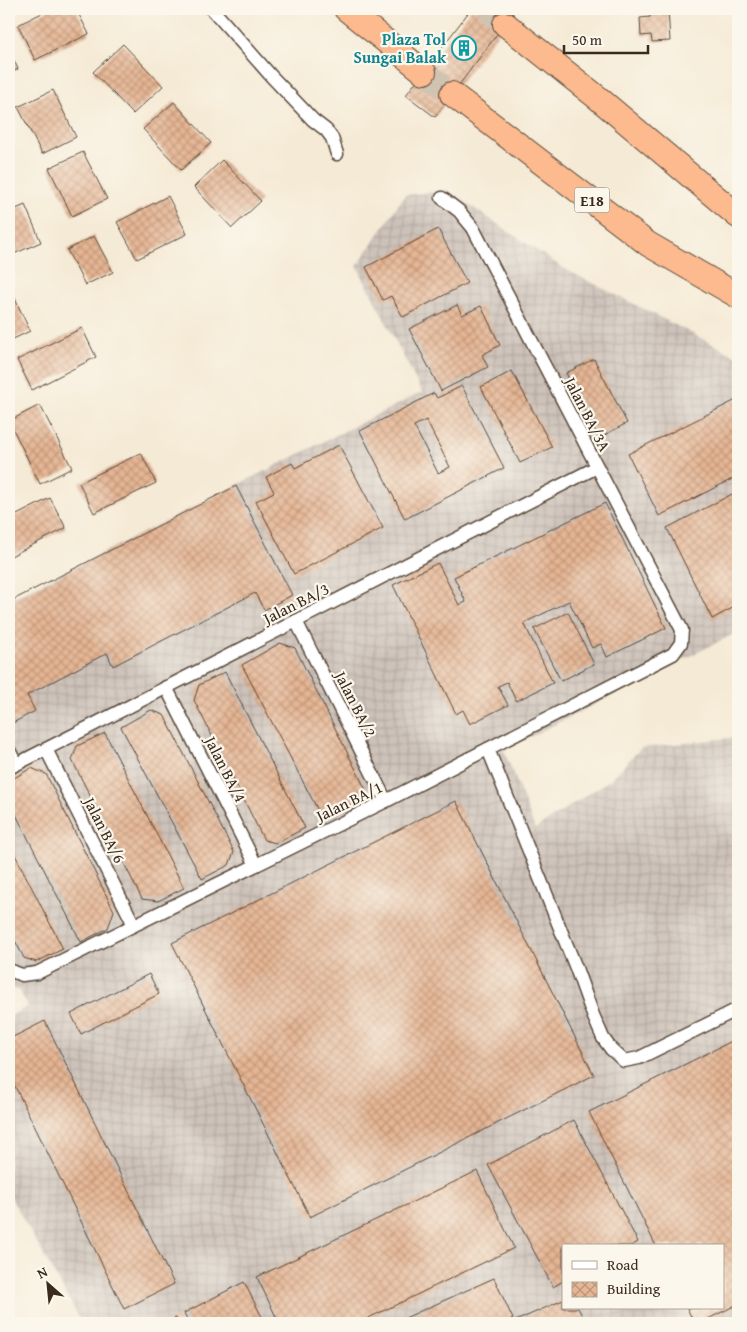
<svg xmlns="http://www.w3.org/2000/svg" width="747" height="1332" viewBox="0 0 747 1332" font-family="'Gentium Book Plus',serif">
<style>
.industrial{fill:url(#industrial-grid);fill-rule:evenodd}
.building{fill:url(#building-cross-hatch);fill-rule:evenodd}
.lines{fill:none;stroke-linecap:round;stroke-linejoin:round}
.highway-tunnel{stroke:#d0c4b0;stroke-width:24;stroke-dasharray:24 12;stroke-linecap:butt}
.street-casing{stroke:#574739;stroke-width:15}
.highway-casing{stroke:#574739;stroke-width:26}
.street{stroke:#fff;stroke-width:12}
.highway{stroke:#fcba8e;stroke-width:24}
.labels{text-anchor:middle;dominant-baseline:central;stroke-width:4.5;stroke-linejoin:round;paint-order:stroke}
.shield{fill:#fbf7ec;stroke:#75685c;stroke-width:1}
.shield-label{font-size:15px;font-weight:bold;fill:#3b2a1e}
.culture-label{font-size:16px;font-weight:bold;fill:#0d838f;stroke:#fbf7ec;text-anchor:end}
.street-label{font-size:16px;fill:#3b2a1e;stroke:#fbf7ec}
</style>
<defs>
<pattern id="industrial-grid" width="8" height="8" patternUnits="userSpaceOnUse" patternTransform="scale(1.25)"><rect width="8" height="8" fill="#cdc2b9"/><path d="M0 4h8M4 0v8" fill="none" stroke="#b1a79f"/></pattern>
<pattern id="building-cross-hatch" width="8" height="8" patternUnits="userSpaceOnUse" patternTransform="scale(1.25)"><rect width="8" height="8" fill="#e6b694"/><path d="M0 0l8 8M0 8l8-8" fill="none" stroke="#bc9478"/></pattern>
</defs>
<rect width="100%" height="100%" fill="#fbf7ec"/>
<filter id="ink" filterUnits="userSpaceOnUse"><feTurbulence type="fractalNoise" baseFrequency=".02" numOctaves="2"/><feDisplacementMap in="SourceGraphic" scale="10" xChannelSelector="R" yChannelSelector="G"/><feConvolveMatrix kernelMatrix="1 2 1 2 8 2 1 2 1" color-interpolation-filters="sRGB"/></filter>
<filter id="wash" filterUnits="userSpaceOnUse"><feTurbulence type="fractalNoise" baseFrequency=".0096" numOctaves="4" result="noise"/><feDisplacementMap in="SourceGraphic" scale="20" xChannelSelector="R" yChannelSelector="G"/><feGaussianBlur stdDeviation="1.12" result="paint"/><feColorMatrix in="noise" values="0 0 0 0 0 0 0 0 0 0 0 0 0 0 0 0 0 1.4 0 .05"/><feComposite in="paint" operator="in"/></filter>
<g filter="url(#wash)">
<rect width="100%" height="100%" fill="#f5ead5"/>
<path class="industrial" d="M 447,190 L 563,268 L 738,357 L 738,632 L 504,750 L 535,829 L 611,779 L 641,748 L 738,737 L 738,1323 L 82,1323 L 9,1194 L 9,1017 L 28,1006 L 19,990 L 9,989 L 9,600 L 422,392 L 357,266 L 405,195 ZM 563,1246 L 723,1246 L 723,1308 L 563,1308 Z"/>
<g id="blocks">
<g class="building">
<polygon points="50,9 76,9 89,34 35,60 18,25"/>
<polygon points="471,9 516,9 435,117 406,95"/>
<polygon points="668,9 670,41 652,42 651,35 641,36 640,18 650,17 650,11"/>
<polygon points="123,44 163,86 133,114 93,72"/>
<polygon points="9,50 18,69 9,74"/>
<polygon points="53,90 76,137 42,154 18,107"/>
<polygon points="174,102 211,143 181,170 143,129"/>
<polygon points="83,152 107,199 72,216 49,168"/>
<polygon points="222,160 261,201 232,228 194,187"/>
<polygon points="168,196 187,234 137,259 117,222"/>
<polygon points="25,205 41,242 9,256 9,212"/>
<polygon points="438,229 467,283 403,317 391,296 383,300 366,267"/>
<polygon points="94,236 113,272 85,285 67,250"/>
<polygon points="9,286 30,331 9,341"/>
<polygon points="457,305 462,315 481,306 500,345 482,355 488,367 441,391 409,329"/>
<polygon points="82,328 96,357 32,390 17,360"/>
<polygon points="594,359 627,423 599,438 566,373"/>
<polygon points="512,371 552,447 520,463 481,387"/>
<path d="M 462,386 L 504,468 L 405,519 L 360,431 L 434,393 L 437,398 ZM 426,420 L 450,467 L 438,473 L 414,426 Z"/>
<polygon points="738,399 738,476 659,516 628,454"/>
<polygon points="40,405 72,468 40,484 9,421"/>
<polygon points="339,445 383,528 294,574 256,501 274,492 266,477 292,463 295,468"/>
<polygon points="141,453 156,483 94,513 79,483"/>
<polygon points="236,486 292,595 264,610 255,593 113,666 107,653 27,695 35,711 9,725 9,602"/>
<polygon points="738,491 738,605 712,619 667,528"/>
<polygon points="50,498 66,528 9,557 9,519"/>
<polygon points="605,503 666,628 607,657 601,644 592,648 569,601 524,623 553,683 516,701 507,682 498,686 508,705 470,724 463,710 456,714 393,585 438,563 459,605 466,602 454,577"/>
<polygon points="568,612 594,664 561,681 534,629"/>
<polygon points="280,643 295,648 365,788 358,801 323,820 242,665"/>
<polygon points="225,672 305,828 276,843 264,840 194,700 199,685"/>
<polygon points="151,710 164,715 234,852 229,865 202,879 121,727"/>
<polygon points="105,733 184,888 158,901 142,899 72,760 77,746"/>
<polygon points="31,768 46,774 114,911 108,928 81,942 9,801 9,781"/>
<polygon points="456,801 594,1075 310,1217 172,943"/>
<polygon points="9,843 63,949 36,962 24,958 9,929"/>
<polygon points="149,974 159,994 81,1034 71,1014"/>
<polygon points="45,1021 174,1284 124,1309 9,1074 9,1039"/>
<polygon points="738,1038 738,1304 700,1323 694,1323 687,1308 723,1308 723,1246 656,1246 589,1112"/>
<polygon points="574,1120 638,1242 631,1246 563,1246 563,1281 553,1287 488,1165"/>
<polygon points="477,1171 514,1248 358,1323 279,1323 257,1277"/>
<polygon points="494,1278 513,1319 505,1323 394,1323"/>
<polygon points="244,1282 265,1323 189,1323 184,1313"/>
<polygon points="563,1300 563,1308 578,1308 586,1323 511,1323"/>
<polygon points="176,1318 179,1323 165,1323"/>
</g>
</g>
</g>
<g filter="url(#ink)">
<use href="#blocks" fill-opacity="0" stroke="#574739" stroke-width="1"/>
<g class="lines">
<g class="highway-tunnel">
<polyline points="486,9 505,24"/>
<polyline points="424,72 452,94"/>
</g>
<defs>
<g id="street">
<polyline points="212,9 272,77 313,120 326,130 332,138 337,154"/>
<polyline points="296,621 386,801"/>
<polyline points="166,687 256,865"/>
<polyline points="46,749 134,925"/>
<polyline points="488,749 576,968 593,1015 603,1038 611,1049 624,1061 639,1058 738,1009"/>
<polyline points="9,750 16,764"/>
<polyline points="9,768 597,467"/>
<polyline points="9,970 22,975 37,973 386,801 673,654 681,643 682,630 473,228 459,211 442,198"/>
</g>
<g id="highway">
<polyline points="346,9 424,72"/>
<polyline points="505,24 598,98 738,216"/>
<polyline points="452,94 648,244 738,296"/>
</g>
</defs>
<use href="#street" class="street-casing"/>
<use href="#highway" class="highway-casing"/>
<use href="#street" class="street"/>
<use href="#highway" class="highway"/>
</g>
</g>
<defs>
<symbol id="building-ring" viewBox="-11 -11 22 22"><circle r="9.5" fill="#fbf7ec" stroke="#0f9aa8" stroke-width="1.5"/><path d="M-4-6H4V6H1V3H-1V6H-4ZM-2.5-4.3h1.7v1.8h-1.7ZM.8-4.3h1.7v1.8H.8ZM-2.5-1h1.7V.8h-1.7ZM.8-1h1.7V.8H.8Z" fill="#0f9aa8"/></symbol>
</defs>
<g fill-rule="evenodd">
<use href="#building-ring" x="450" y="34" width="28" height="28"/>
</g>
<g class="labels">
<rect class="shield" x="574.5" y="187.5" width="35" height="25" rx="4"/>
<g class="shield-label">
<text x="592" y="200">E18</text>
</g>
<g class="culture-label">
<text x="446" y="39">Plaza Tol<tspan x="446" dy="18">Sungai Balak</tspan></text>
</g>
<g class="street-label">
<text transform="translate(588 414) rotate(63)">Jalan BA/3A</text>
<text transform="translate(296 603) rotate(-27)">Jalan BA/3</text>
<text transform="translate(356 704) rotate(63)">Jalan BA/2</text>
<text transform="translate(226 769) rotate(63)">Jalan BA/4</text>
<text transform="translate(349 801) rotate(-26)">Jalan BA/1</text>
<text transform="translate(105 830) rotate(63)">Jalan BA/6</text>
</g>
</g>
<rect width="747" height="1332" fill="none" stroke="#fbf7ec" stroke-width="30"/>
<rect x="562" y="1244" width="162" height="65" fill="#fbf7ec" stroke="#aea59a"/>
<rect x="572" y="1261" width="25" height="8" fill="#ffffff" stroke="#aea59a"/>
<text x="607" y="1270" font-size="15" fill="#3b2a1e">Road</text>
<rect x="572" y="1282" width="25" height="15" fill="url(#building-cross-hatch)" stroke="#aea59a"/>
<text x="607" y="1294" font-size="15" fill="#3b2a1e">Building</text>
<g transform="translate(48 1284) rotate(333)" stroke="#fbf7ec" stroke-width="4" paint-order="stroke">
<path d="M0-4L9 19L0 12L-9 19Z" fill="#3b2a1e"/>
<text y="-8" font-size="14" font-weight="bold" text-anchor="middle" fill="#3b2a1e">N</text>
</g>
<path d="M564 45v8h84v-8" fill="none" stroke="#3b2a1e" stroke-width="2.5"/>
<text x="572" y="45" font-size="15" fill="#3b2a1e" stroke="#fbf7ec" stroke-width="4" paint-order="stroke">50 m</text>
</svg>
